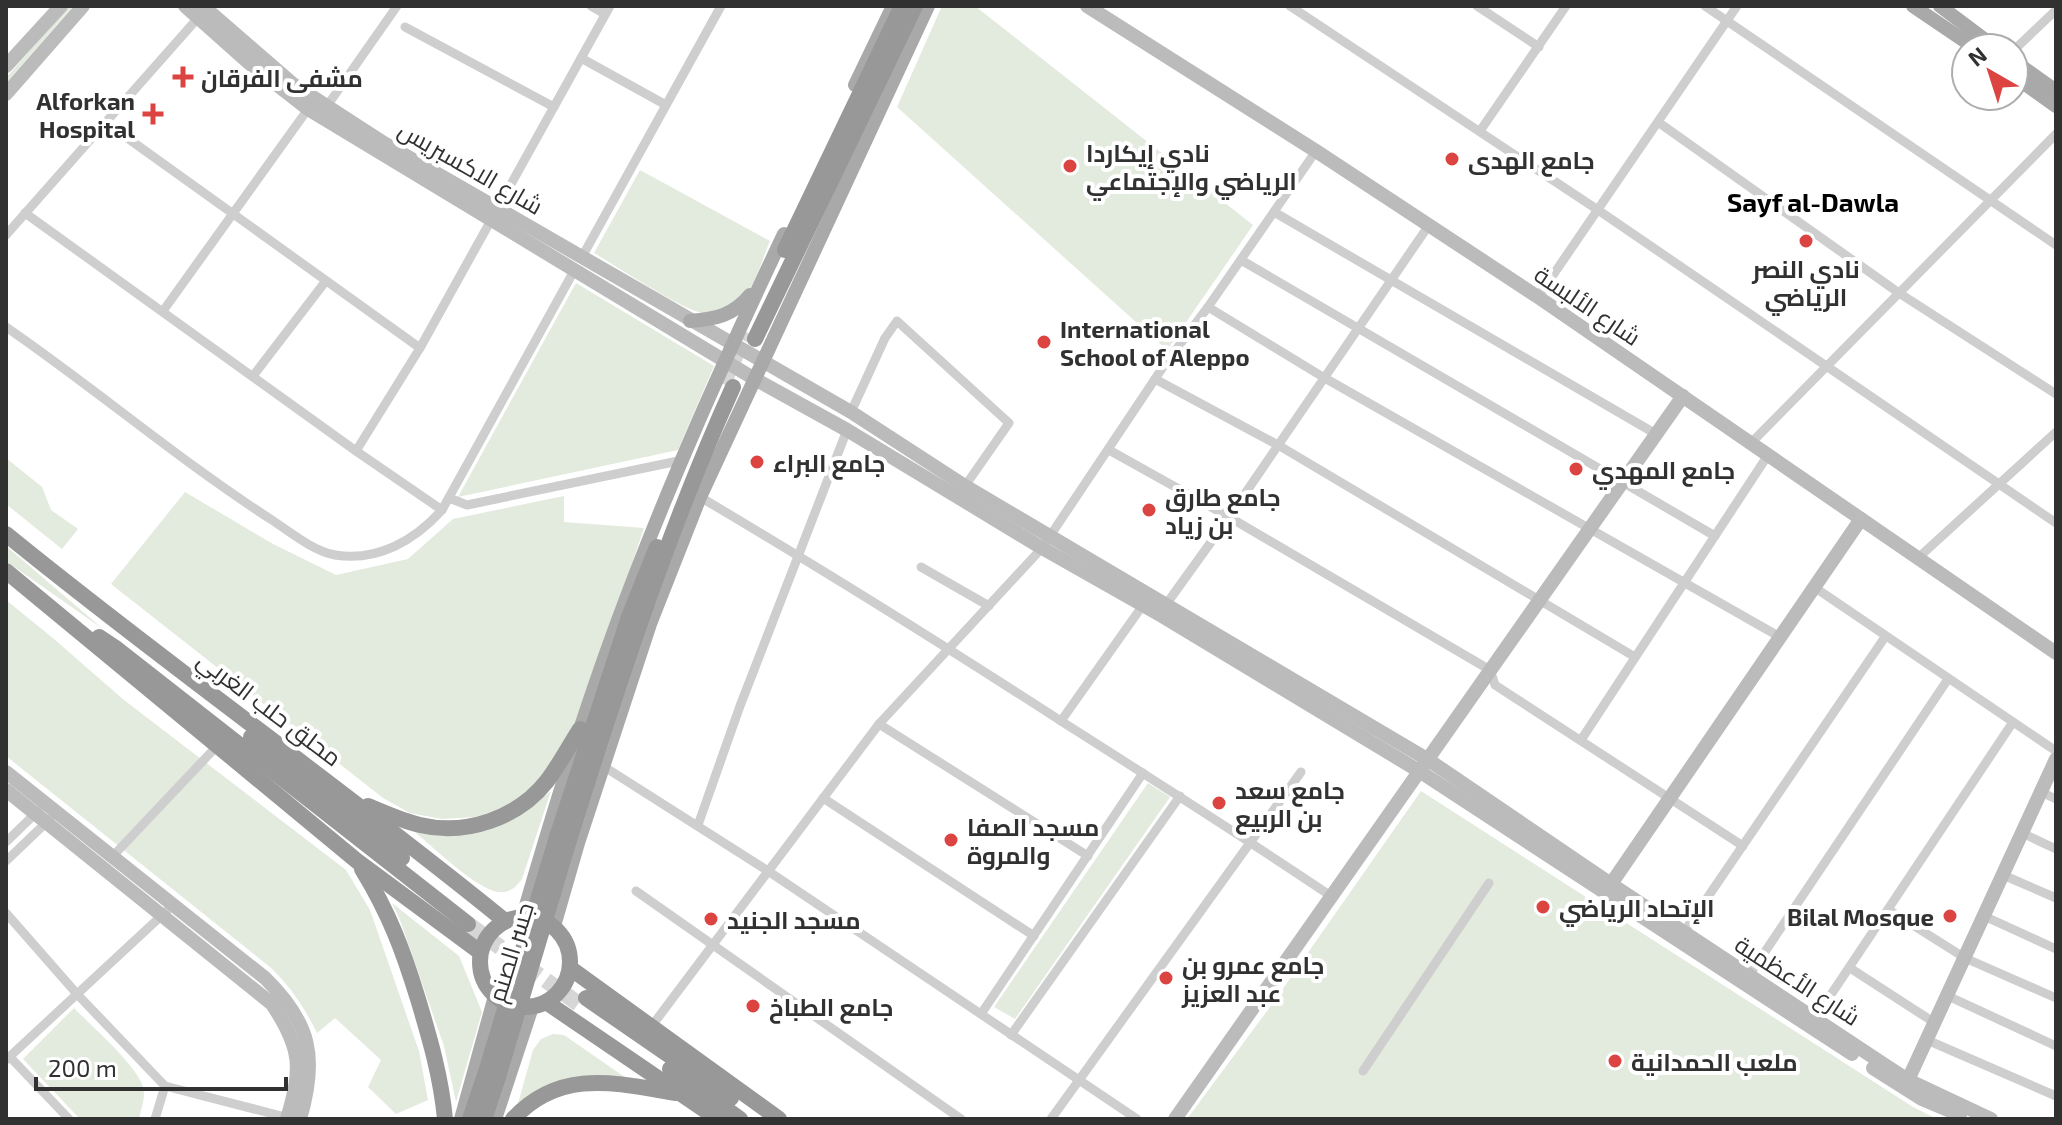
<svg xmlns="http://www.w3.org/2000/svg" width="2062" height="1125" viewBox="0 0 2062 1125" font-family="'Exo 2',Cairo,sans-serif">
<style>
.green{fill:#e3eade}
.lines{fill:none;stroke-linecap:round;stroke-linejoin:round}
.highway-tunnel{stroke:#d6d6d6;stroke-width:16;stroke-dasharray:16 8;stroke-linecap:butt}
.street{stroke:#cecece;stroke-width:9}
.secondary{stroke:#bbb;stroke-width:14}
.primary{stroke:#a9a9a9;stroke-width:14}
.highway{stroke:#989898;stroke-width:16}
.highway-bridge{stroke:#989898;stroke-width:16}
.poi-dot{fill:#db4441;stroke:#fff;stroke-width:3}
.labels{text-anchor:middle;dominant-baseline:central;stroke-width:8;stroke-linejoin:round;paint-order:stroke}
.poi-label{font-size:24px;font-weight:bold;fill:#313131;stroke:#fff;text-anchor:start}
.street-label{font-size:24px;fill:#313131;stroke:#fff}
.neighbourhood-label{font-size:26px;font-weight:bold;fill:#000;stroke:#fff}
</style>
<rect width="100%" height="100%" fill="#fff"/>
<g class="green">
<polygon points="69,6 73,6 6,83 6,78"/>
<polygon points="942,6 975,6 1253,225 1167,350 897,107"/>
<path d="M 640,170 L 770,241 C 762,259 755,289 739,302 C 731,308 713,313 703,313 C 686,312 613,264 594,253 Z"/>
<polygon points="576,283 714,366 678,450 458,497"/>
<polygon points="6,458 42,487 51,510 78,529 62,549 6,504"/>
<polygon points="185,492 273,544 336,575 408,559 453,519 564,496 564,522 644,528 580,717 533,789 504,808 475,817 442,819 410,813 383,798 111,584"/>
<polygon points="6,546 103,629 6,561"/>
<path d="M 6,600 L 54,639 L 124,700 L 346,870 L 370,910 L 419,1051 L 428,1100 L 396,1114 L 368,1087 L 381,1060 L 335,1018 L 317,1033 C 304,1007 291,987 270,967 L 6,756 Z"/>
<polygon points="1148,783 1170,797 1015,1019 994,1007"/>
<path d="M 551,791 L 522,879 C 517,886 511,892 502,892 C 481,894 432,846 415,832 C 477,837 502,831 551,791 Z"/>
<polygon points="1421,791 1913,1107 1937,1119 1187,1119 1270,1007"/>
<polygon points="392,903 459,956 482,1012 456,1102 444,1046 400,920"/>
<path d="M 74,1008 C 91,1026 136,1064 143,1087 C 146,1097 141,1109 139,1119 L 80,1119 L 23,1059 Z"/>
<polygon points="553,1034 564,1035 626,1078 602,1076 514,1118 533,1050 541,1039"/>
</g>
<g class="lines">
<g class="highway-tunnel">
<polyline points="723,384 746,332"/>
<polyline points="468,924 580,1005"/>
</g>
<g class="street">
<polyline points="591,6 605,14"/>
<polyline points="1290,6 1598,210 2056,523"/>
<polyline points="1477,6 1539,47"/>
<polyline points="1705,6 2056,245"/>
<polyline points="405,27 554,107"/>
<polyline points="2014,50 2056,10"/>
<polyline points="581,58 666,105"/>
<polyline points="327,106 397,6"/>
<polyline points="105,122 420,348"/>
<polyline points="1658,122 1899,293 2056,394"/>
<polyline points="1480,131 1566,6"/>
<polyline points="1274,212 1656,434"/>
<polyline points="25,213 356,451 442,510"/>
<polyline points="6,235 197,19"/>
<polyline points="582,257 721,6"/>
<polyline points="1241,260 1715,536"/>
<polyline points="1538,297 1737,6"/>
<polyline points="1208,307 1323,377 1780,637"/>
<polyline points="163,311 308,109"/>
<path d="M 6,327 C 96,389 180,461 272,520 C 290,532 313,551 335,555 C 378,562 415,540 442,510 L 575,269"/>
<polyline points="253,376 325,282"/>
<polyline points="1155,379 1278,445 1635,657"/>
<polyline points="851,412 885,338 897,321 1009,423 965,486"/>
<polyline points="1751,443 2056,134"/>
<polyline points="1109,450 1229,517 1490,670 1495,685 1743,846"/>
<polyline points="356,451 420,348 610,6"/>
<path d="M 700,497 C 822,569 942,644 1061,721 C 1152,779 1242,836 1331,896"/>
<polyline points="449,498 467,505 683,460"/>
<polyline points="1918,558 2056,432"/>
<polyline points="921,567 989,606"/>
<polyline points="1814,587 2056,751"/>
<polyline points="1165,606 1229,517 1429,225"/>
<polyline points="1061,721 1143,605"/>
<polyline points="879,724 1088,856"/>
<polyline points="1581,740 1768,455"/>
<polyline points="603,766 768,871 1137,1119"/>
<polyline points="2041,792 2056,799"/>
<polyline points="823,798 1034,936"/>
<polyline points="698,825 740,706 847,430"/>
<polyline points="2022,833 2056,849"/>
<polyline points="6,842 38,811"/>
<polyline points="112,857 217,746"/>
<polyline points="6,861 50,819"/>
<polyline points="2003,875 2056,898"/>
<polyline points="636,891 961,1119"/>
<polyline points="1889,910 1965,958 2056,998"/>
<polyline points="6,913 77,994 165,1086 155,1119"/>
<polyline points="1984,916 2056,949"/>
<polyline points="1684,932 1885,637"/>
<polyline points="1850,968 1935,1023"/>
<polyline points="1750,974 1948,679"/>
<polyline points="1948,996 2056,1046"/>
<polyline points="981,1014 1143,773"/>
<polyline points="1816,1017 2013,722"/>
<polyline points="651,1027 879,724 1042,548 1163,367 1208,307 1316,151"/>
<polyline points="1011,1035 1180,796"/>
<polyline points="1927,1040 2056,1096"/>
<polyline points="10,1057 69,1119"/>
<polyline points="6,1060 173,905"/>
<polyline points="1363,1071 1489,883"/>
<polyline points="165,1086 289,1118"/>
<polyline points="1051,1119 1301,772"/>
</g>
<g class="secondary">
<polyline points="185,6 249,63 308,109 753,378 847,430 1042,548 1162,616 1419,771 1852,1054"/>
<polyline points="203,6 293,84 384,143 851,412 965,486 1427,759 1611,884 1885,1065 1908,1080 1991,1119"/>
<polyline points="1087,6 1316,151 1538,297 2056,653"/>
<polyline points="6,66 61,6"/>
<polyline points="6,94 83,6"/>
<path d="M 6,772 L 265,978 C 311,1023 318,1058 300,1119"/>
<path d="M 6,790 L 272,1004 C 302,1049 302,1068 287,1119"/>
<polyline points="1611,884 1861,519"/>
<polyline points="1873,1068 1922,1099 1960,1115"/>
<polyline points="1908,1080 2056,759"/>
<polyline points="1175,1119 1683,396"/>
</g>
<g class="primary">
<polyline points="1913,6 1975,48"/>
<polyline points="1940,6 1996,48"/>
<polyline points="2014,61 2056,91"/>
<polyline points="2014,76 2056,106"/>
<polyline points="855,85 893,6"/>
<path d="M 690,321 C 715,319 733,316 750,295"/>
<path d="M 523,916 C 552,815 583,714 620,615 C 668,485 725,359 784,234"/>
<polyline points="554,926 578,843 650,624 700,497 928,6"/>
<polyline points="461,1119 495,996"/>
<polyline points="495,1119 532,1007"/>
</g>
<g class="highway">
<polyline points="785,250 902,6"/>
<polyline points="755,339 915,6"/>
<path d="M 6,534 C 169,667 342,788 505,921"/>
<polyline points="6,571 357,861 480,952"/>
<polyline points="99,637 117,649 468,924"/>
<polyline points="251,737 402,858"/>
<path d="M 368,806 C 385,813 402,821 420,825 C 466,836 518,818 547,781 C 559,765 569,746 580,729"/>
<polyline points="557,837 629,617 657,547"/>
<path d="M 569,840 C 617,687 667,533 733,387"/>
<path d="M 362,869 C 389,913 403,950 418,999 C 430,1039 441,1077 445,1119"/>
<circle cx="525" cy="962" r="45"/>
<polyline points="570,968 779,1119"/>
<polyline points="586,998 731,1098"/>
<polyline points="546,1002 718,1119"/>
<polyline points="670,1069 740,1119"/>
<polyline points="470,1119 486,1072"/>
<polyline points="484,1119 498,1077"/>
<path d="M 513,1119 C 560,1068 616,1083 676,1093"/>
</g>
<g class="highway-bridge">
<polyline points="486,1072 557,837"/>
<polyline points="498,1077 569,840"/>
</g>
</g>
<g class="poi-dot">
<path d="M179 65h8v8h8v8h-8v8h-8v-8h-8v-8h8z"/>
<path d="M149 102h8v8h8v8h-8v8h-8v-8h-8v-8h8z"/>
<circle cx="1452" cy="159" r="8"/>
<circle cx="1070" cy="166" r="8"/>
<circle cx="1806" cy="241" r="8"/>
<circle cx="1044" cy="342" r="8"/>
<circle cx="757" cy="462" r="8"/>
<circle cx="1576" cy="469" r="8"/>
<circle cx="1149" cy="510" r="8"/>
<circle cx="1219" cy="803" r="8"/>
<circle cx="951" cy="840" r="8"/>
<circle cx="1543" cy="907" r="8"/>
<circle cx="1950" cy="916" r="8"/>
<circle cx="711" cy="919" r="8"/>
<circle cx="1166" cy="978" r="8"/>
<circle cx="753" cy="1006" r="8"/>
<circle cx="1615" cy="1061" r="8"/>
</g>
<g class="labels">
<g class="poi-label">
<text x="201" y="77">مشفى الفرقان</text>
<text x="135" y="100" text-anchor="end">Alforkan<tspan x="135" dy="28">Hospital</tspan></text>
<text x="1086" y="152">نادي إيكاردا<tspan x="1086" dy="28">الرياضي والإجتماعي</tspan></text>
<text x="1468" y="159">جامع الهدى</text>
<text x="1806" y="268" text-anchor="middle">نادي النصر<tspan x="1806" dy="28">الرياضي</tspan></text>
<text x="1060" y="328">International<tspan x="1060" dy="28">School of Aleppo</tspan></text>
<text x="773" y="462">جامع البراء</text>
<text x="1592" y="469">جامع المهدي</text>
<text x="1165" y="496">جامع طارق<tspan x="1165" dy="28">بن زياد</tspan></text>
<text x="1235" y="789">جامع سعد<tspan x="1235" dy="28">بن الربيع</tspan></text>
<text x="967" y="826">مسجد الصفا<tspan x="967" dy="28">والمروة</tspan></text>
<text x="1559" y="907">الإتحاد الرياضي</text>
<text x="1934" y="916" text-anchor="end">Bilal Mosque</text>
<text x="727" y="919">مسجد الجنيد</text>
<text x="1182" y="964">جامع عمرو بن<tspan x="1182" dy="28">عبد العزيز</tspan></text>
<text x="769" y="1006">جامع الطباخ</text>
<text x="1631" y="1061">ملعب الحمدانية</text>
</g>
<g class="street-label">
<text transform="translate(471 167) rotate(30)">شارع الاكسبريس</text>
<text transform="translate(1588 305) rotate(34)">شارع الألبسة</text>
<text transform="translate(270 708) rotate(37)">محلق حلب الغربي</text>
<text transform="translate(510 952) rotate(-73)">جسر الصنم</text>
<text transform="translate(1798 980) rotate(33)">شارع الأعظمية</text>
</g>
<g class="neighbourhood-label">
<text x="1813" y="201">Sayf al-Dawla</text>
</g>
</g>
<rect width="2062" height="1125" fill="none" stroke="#313131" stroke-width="16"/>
<g transform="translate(1990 72) rotate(321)"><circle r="38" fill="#ffffff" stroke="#adadad" stroke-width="2"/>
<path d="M0-6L14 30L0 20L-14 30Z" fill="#db4441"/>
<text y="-12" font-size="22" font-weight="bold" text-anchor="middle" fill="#313131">N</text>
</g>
<path d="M36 1077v12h250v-12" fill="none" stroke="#313131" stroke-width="4"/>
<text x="48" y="1077" font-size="24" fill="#313131" stroke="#ffffff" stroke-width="6" paint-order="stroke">200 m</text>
</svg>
